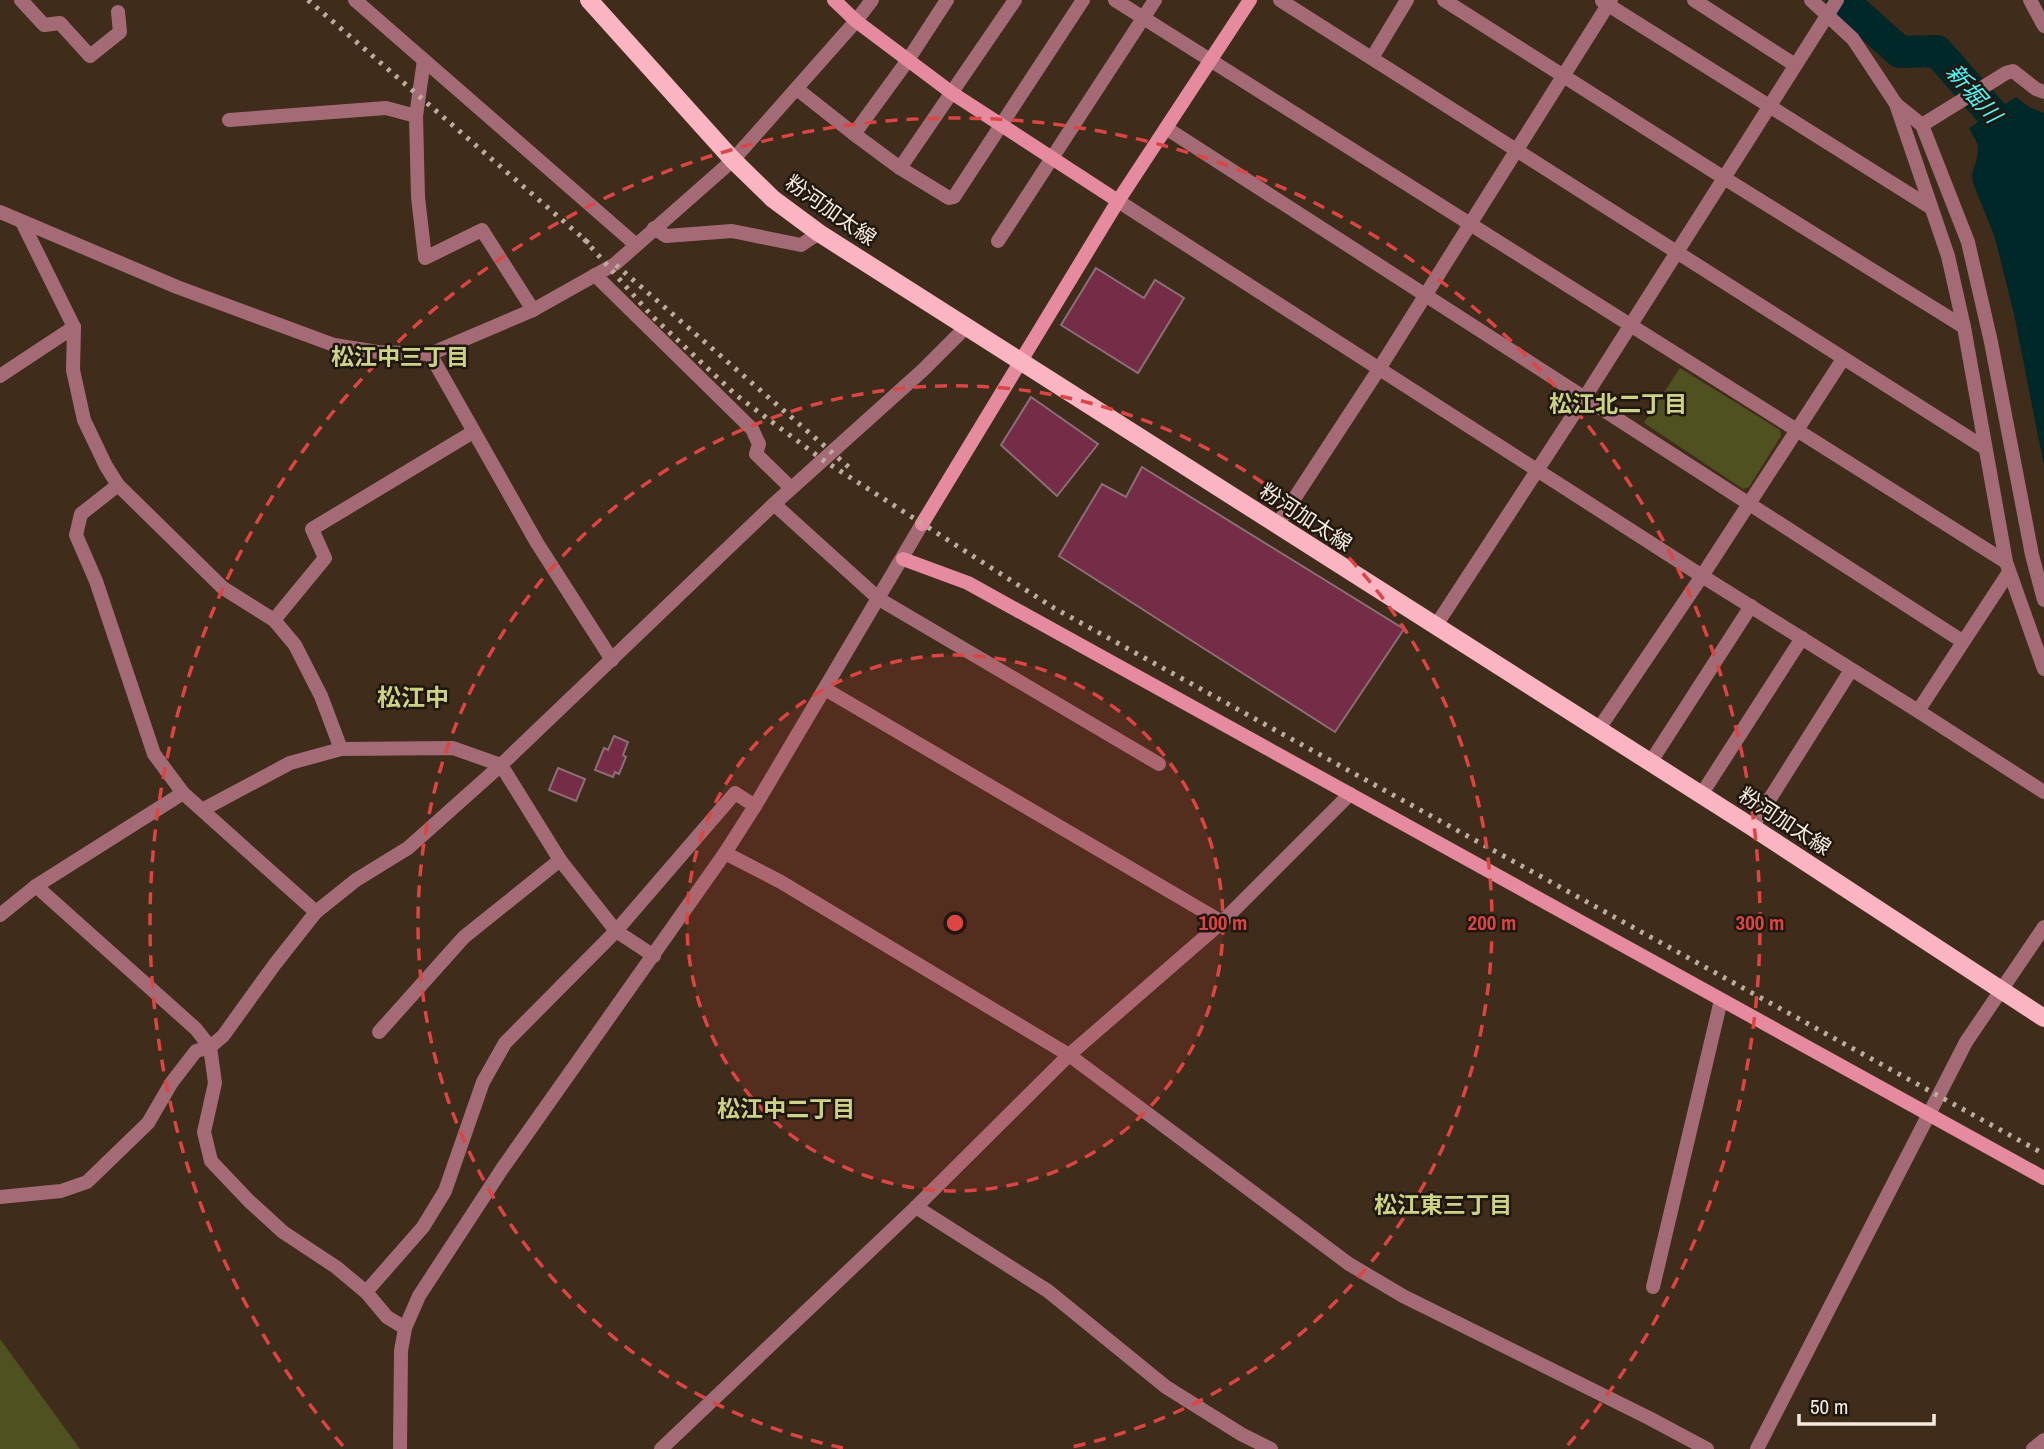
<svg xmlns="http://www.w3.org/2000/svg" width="2044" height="1449" viewBox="0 0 2044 1449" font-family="'Archivo Narrow','Noto Sans JP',sans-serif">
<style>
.green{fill:#4f5120}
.water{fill:#012829}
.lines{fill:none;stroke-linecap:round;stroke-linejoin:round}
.river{stroke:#012829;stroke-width:32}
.building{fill:#742c47;stroke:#8d6e77;stroke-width:2}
.street{stroke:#a46b77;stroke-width:14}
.secondary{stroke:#e58a9f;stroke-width:14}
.primary{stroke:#fbb4c2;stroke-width:18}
.rail{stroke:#bcad9f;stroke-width:5;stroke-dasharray:3.5 7;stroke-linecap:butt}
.ring{fill:none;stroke:#db4543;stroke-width:3.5;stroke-dasharray:12 9}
.labels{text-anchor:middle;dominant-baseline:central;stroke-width:5;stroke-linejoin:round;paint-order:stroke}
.street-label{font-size:21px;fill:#f7eade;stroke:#20170f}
.water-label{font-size:23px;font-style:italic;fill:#4ef8fd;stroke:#20170f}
.neighbourhood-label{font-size:23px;font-weight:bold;fill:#ccd386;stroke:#20170f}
.quarter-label{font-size:24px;font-weight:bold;fill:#ccd386;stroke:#20170f}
.centre{fill:#db4543;stroke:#20170f;stroke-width:3.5}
.ring-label{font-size:21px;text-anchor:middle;font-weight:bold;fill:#db4543;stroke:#20170f;stroke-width:5;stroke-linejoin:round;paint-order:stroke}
</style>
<rect width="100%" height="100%" fill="#402c1a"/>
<g class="green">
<polygon points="1680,368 1780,430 1781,436 1749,487 1743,489 1644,423"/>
<polygon points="0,1339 80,1449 0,1449"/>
</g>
<polygon class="water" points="2016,97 2029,107 2044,113 2044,466 2014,314 1995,238 1973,183 1972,174 1977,158 1978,145 1969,128"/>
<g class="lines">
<polyline class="river" points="1842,0 1900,52 1937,51 2010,134 2012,148"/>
</g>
<g class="building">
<polygon points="1096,268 1144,298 1155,280 1184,298 1138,373 1061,325"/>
<polygon points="1031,397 1098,444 1057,496 1001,445"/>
<polygon points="1142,467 1404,629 1335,732 1059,556 1102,484 1126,497"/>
<polygon points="614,736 628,742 623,755 626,757 619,774 615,772 613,777 595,770 604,748 608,750"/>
<polygon points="558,768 585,779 576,801 549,790"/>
</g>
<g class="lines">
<g class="street">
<polyline points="21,0 44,25 60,23 90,56 120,32 118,12"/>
<polyline points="355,0 635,244"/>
<polyline points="1115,0 2006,562"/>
<polyline points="1280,0 1985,448"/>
<polyline points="1444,0 1724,178 1964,327"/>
<polyline points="1694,0 1795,65"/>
<polyline points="1811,0 1853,39 1896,104 1948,256 1964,327 2006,562 2044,669"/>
<polyline points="2030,0 2044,26"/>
<polyline points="1602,1 1930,207"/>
<polyline points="1372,58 1407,0"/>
<polyline points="797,89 854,134 908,60 947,0"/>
<polyline points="1897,105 1922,125 1968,242 1991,342 2032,555 2044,600"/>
<polyline points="416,116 418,197 425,258 482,230 533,310"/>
<polyline points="229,120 386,108 416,116 424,60"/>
<polyline points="1922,125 2006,73 2013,71 2036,89 2044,92"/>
<polyline points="1166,128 1962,641"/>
<polyline points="854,134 900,168 949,198 954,197 1083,0"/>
<polyline points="900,168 1015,0"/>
<polyline points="1118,201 1702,576 1918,711"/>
<polyline points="0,212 177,287 334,345 378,352 430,354 533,310 615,264 733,160 856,21 872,0"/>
<polyline points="22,222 74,327 73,370 84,420 106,466 118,485 223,588 274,620 295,645 321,696 341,749"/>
<polyline points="654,228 666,236 732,231 801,245 819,233"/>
<polyline points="998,241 1155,0"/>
<polyline points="595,275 752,429 759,444 756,454 791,488"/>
<polyline points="430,354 537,543 612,660"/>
<polyline points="0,376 74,327"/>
<polyline points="118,485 81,514 76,535 96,581 154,754 183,793 316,912"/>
<polyline points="774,504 879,599 1159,764"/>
<polyline points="1277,525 1379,369 1611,0"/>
<polyline points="2009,572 1918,711 2044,792"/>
<polyline points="274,620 325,558 312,529 473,432"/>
<polyline points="1435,627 1585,397 1837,0"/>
<polyline points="825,689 1222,922"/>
<polyline points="1598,730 1702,576 1843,359"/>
<polyline points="1650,763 1751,606"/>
<polyline points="1701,795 1802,638"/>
<polyline points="202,810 290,763 341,749 453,748 501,765 560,860 616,931 654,956"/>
<polyline points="1752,827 1851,670"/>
<polyline points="725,853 781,882 1069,1055 1349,1264 1403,1296 1649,1418 1707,1449"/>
<polyline points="36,886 196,1029 210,1047 215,1083 204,1132 211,1161 249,1201 283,1232 336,1267 366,1292 387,1317 405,1328"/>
<polyline points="0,915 36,886 183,793"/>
<polyline points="379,1032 464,937 560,860"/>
<polyline points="0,1197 61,1191 87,1182 148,1123 172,1082 196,1051 210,1047 223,1036 275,964 316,912 356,880 408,848 501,765 774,504 923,370 966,327"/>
<polyline points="916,1207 1048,1291 1166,1387 1241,1434 1271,1449"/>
<polyline points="1653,1287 1721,1000"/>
<polyline points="366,1292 423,1227 445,1191 483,1082 505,1043 616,931 735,793 755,806"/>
<polyline points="400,1449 401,1351 405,1328 419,1296 502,1169 725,853 755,806 922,524"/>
<polyline points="661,1449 916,1207 1069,1055 1222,922 1350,794"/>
<polyline points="1757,1449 1966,1042 2044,927"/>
<polyline points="2033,1449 2044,1440"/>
</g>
<g class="secondary">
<polyline points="834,0 856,21 952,93 1118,201"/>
<polyline points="922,524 1118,201 1250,0"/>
<polyline points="903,559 968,583 2044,1178"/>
</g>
<polyline class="primary" points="589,0 733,160 773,199 819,233 1752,827 2044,1018"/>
<g class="rail">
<polyline points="308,0 591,245"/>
<polyline points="584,239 652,316 736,395 823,460 1054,608 2044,1154"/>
<polyline points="616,265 851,469"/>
</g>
</g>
<circle cx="955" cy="923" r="268" fill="#db4543" fill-opacity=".12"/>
<g class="ring">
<circle cx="955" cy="923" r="268"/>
<path d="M843 1448A537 537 0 1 1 1067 1448"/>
<path d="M343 1446A805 805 0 1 1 1567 1446"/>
</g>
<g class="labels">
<g class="street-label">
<text transform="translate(831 210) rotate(35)">粉河加太線</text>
<text transform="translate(1306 517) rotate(33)">粉河加太線</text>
<text transform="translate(1785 821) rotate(33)">粉河加太線</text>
</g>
<g class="water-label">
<text transform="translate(1974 93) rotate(49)">新堀川</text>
</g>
<g class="neighbourhood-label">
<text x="400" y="356">松江中三丁目</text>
<text x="1618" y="403">松江北二丁目</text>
<text x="786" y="1108">松江中二丁目</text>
<text x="1443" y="1204">松江東三丁目</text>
</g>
<g class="quarter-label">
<text x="413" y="697">松江中</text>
</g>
</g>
<circle cx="955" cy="923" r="10" class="centre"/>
<g class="ring-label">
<text x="1223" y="930">100 m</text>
<text x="1492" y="930">200 m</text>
<text x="1760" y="930">300 m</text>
</g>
<path d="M1799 1414v10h135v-10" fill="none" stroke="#f7eade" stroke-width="3.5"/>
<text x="1810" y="1414" font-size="21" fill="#f7eade" stroke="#20170f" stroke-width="5" paint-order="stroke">50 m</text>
</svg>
